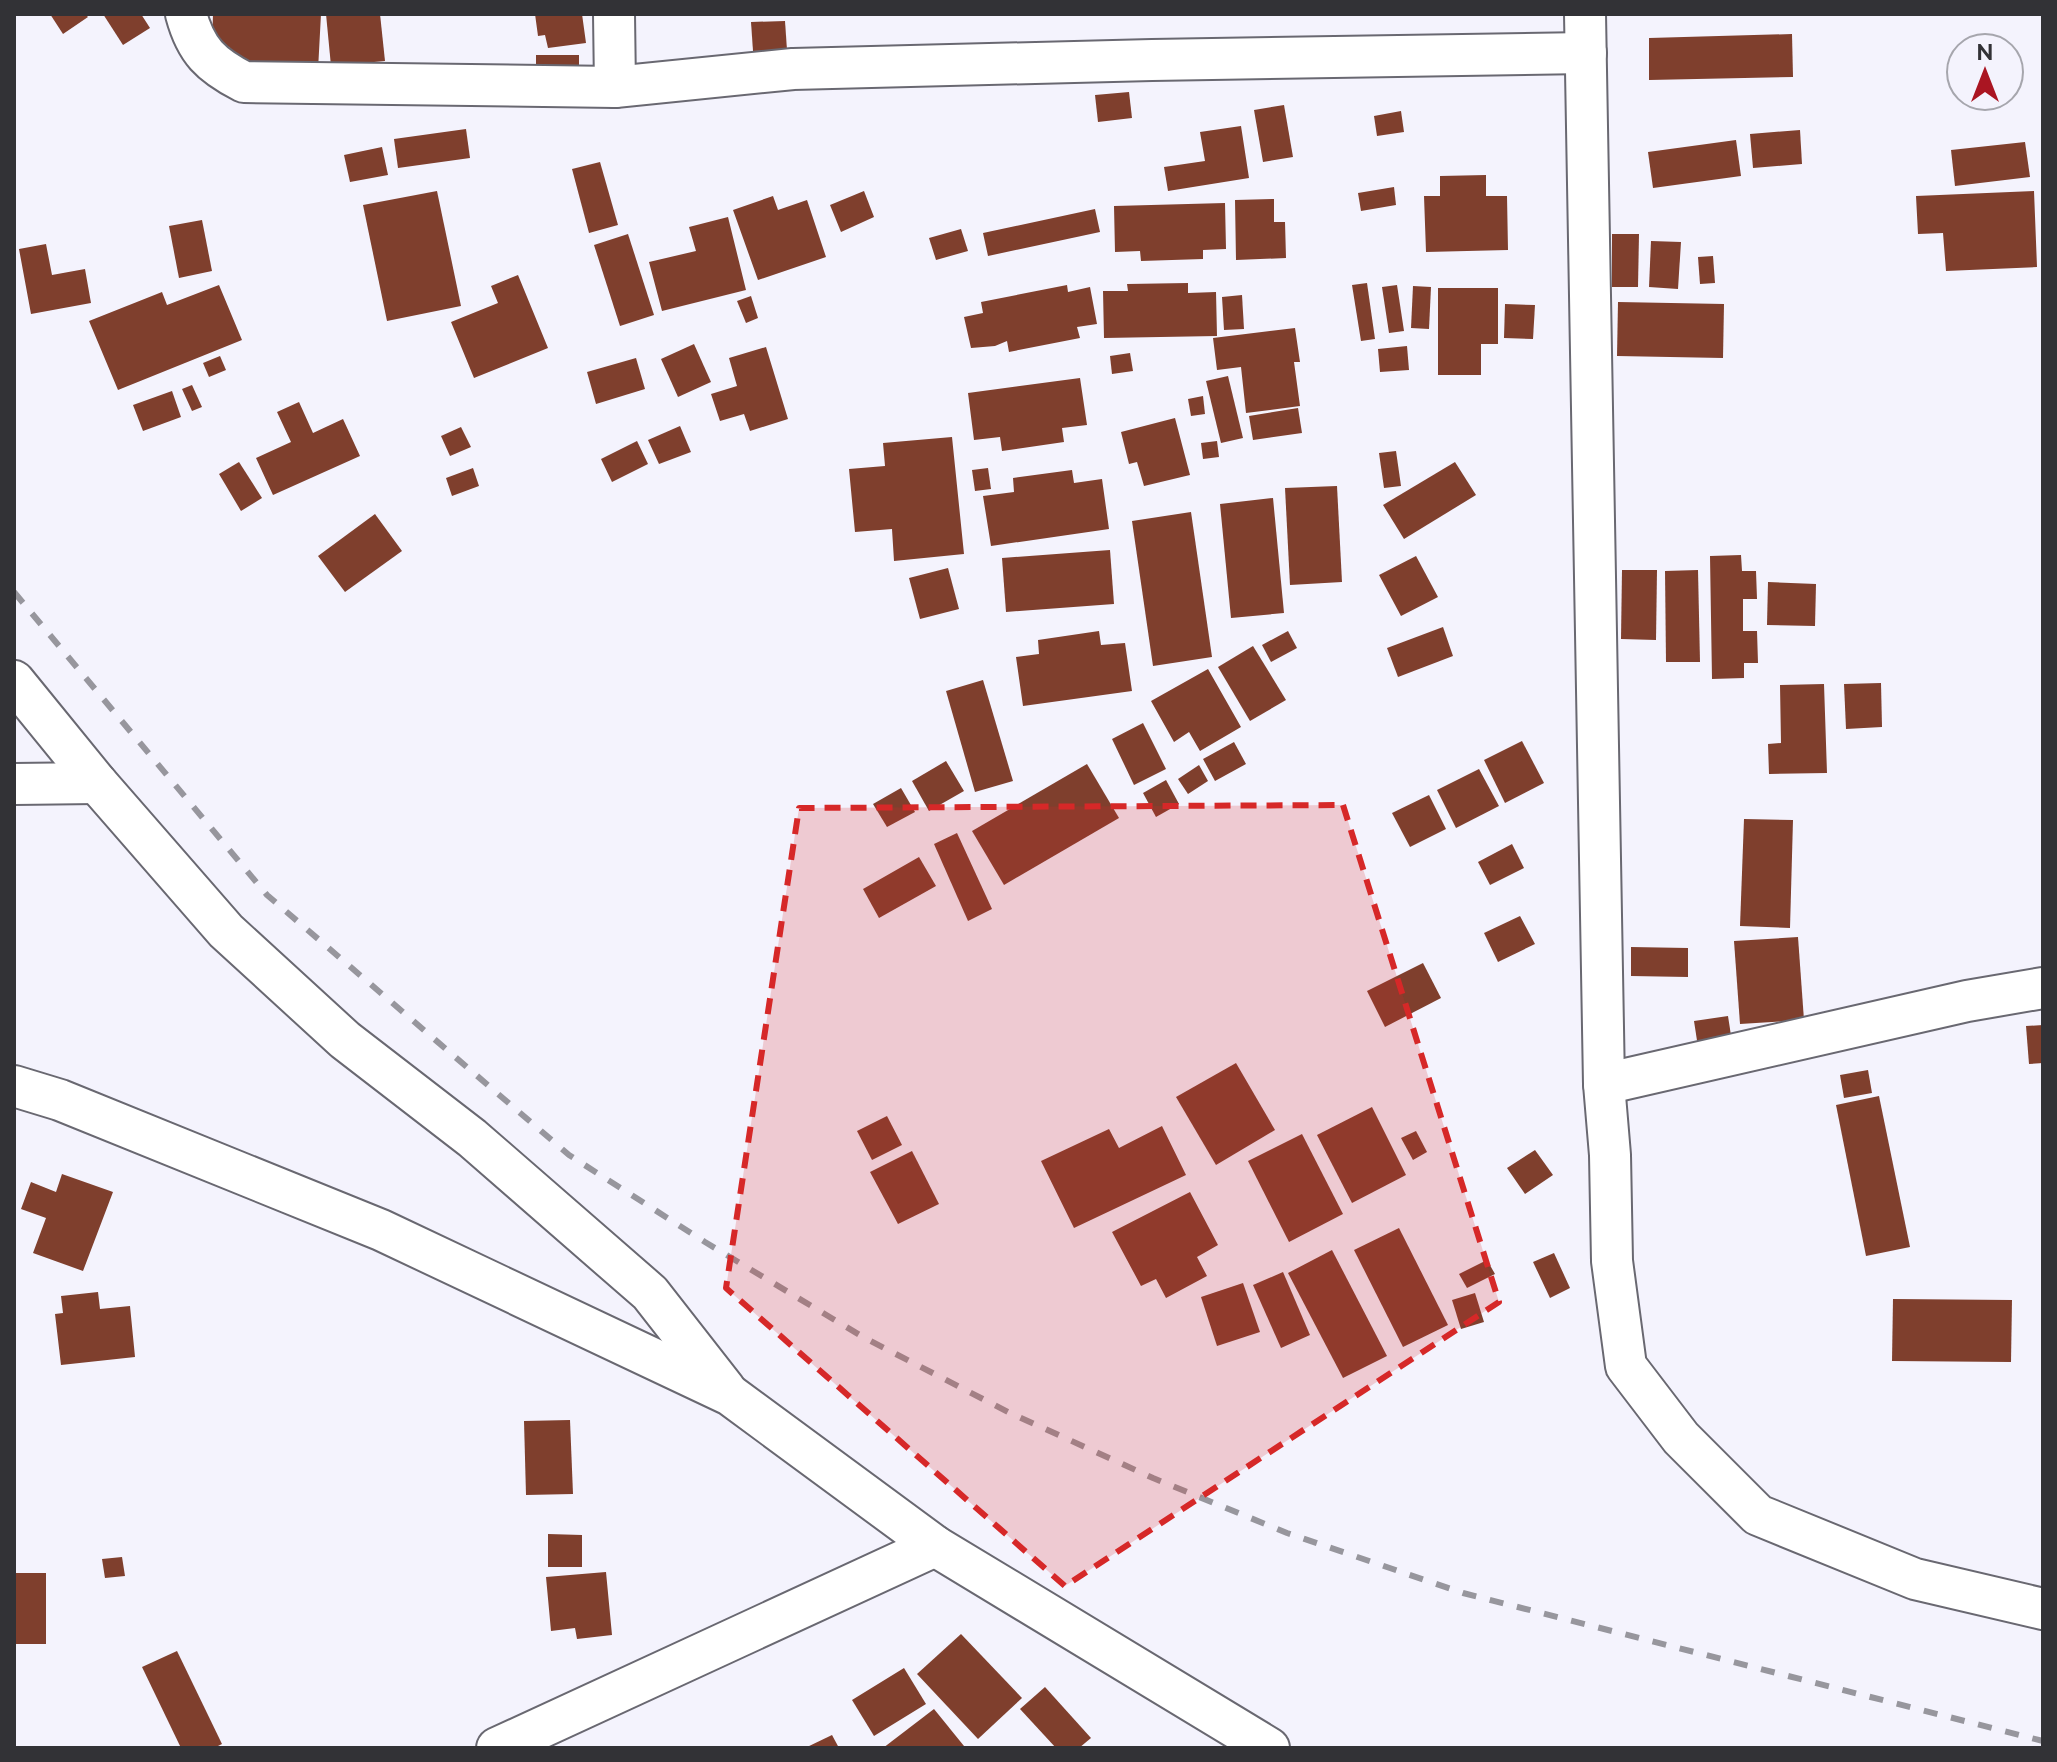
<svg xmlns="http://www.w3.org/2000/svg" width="2057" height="1762" viewBox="0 0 2057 1762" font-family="Raleway,sans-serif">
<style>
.building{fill:#7f3f2d}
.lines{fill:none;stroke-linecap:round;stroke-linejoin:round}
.minor-casing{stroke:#696871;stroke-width:44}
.minor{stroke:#fff;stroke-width:40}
.rail{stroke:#97969d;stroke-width:6;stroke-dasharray:14 14;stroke-linecap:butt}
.marked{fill:#d62828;fill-opacity:0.2;stroke:#d62828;stroke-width:6;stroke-dasharray:16 10;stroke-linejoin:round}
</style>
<rect width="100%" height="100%" fill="#f4f3fd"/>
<g class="building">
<polygon points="50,14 85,14 88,17 63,34"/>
<polygon points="103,14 141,14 150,28 123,45"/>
<polygon points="213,14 321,14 318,70 229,66 230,47 212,46"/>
<polygon points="326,14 380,14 385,61 331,66"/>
<polygon points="535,14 582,14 586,43 548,48 545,35 538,36"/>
<polygon points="785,21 787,50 753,51 751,22"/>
<polygon points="1792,34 1793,77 1649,80 1649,38"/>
<rect x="536" y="55" width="43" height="18"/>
<polygon points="1129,92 1132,118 1098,122 1095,95"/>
<polygon points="1284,105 1293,157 1263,162 1254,110"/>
<polygon points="1401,111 1404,132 1377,136 1374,116"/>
<polygon points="1241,126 1249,178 1168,191 1164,167 1205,161 1200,132"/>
<polygon points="466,129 470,158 398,168 394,139"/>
<polygon points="1800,130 1802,164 1753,168 1750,134"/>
<polygon points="1736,140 1741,176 1653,188 1648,152"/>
<polygon points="2025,142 2030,177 1955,186 1951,150"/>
<polygon points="382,147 388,175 350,182 344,155"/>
<polygon points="600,162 618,225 589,233 572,169"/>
<polygon points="1486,175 1486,196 1507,196 1508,250 1426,252 1424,196 1440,196 1440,176"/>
<polygon points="1394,187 1396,205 1361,211 1358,193"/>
<polygon points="437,191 461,306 387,321 363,205"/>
<polygon points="864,191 874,217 841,232 830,205"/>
<polygon points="2034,191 2037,267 1946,271 1943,233 1918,234 1916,196"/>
<polygon points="773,196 778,210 807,200 826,257 758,280 733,210"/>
<polygon points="1274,199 1274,222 1285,222 1286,258 1236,260 1235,200"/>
<polygon points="1225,203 1226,249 1203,250 1203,259 1141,261 1140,251 1115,252 1114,206"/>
<polygon points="1095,209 1100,232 988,256 983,233"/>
<polygon points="728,217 746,290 662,311 649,262 696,251 689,227"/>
<polygon points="202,220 212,271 179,278 169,226"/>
<polygon points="961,229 968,251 936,260 929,238"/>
<polygon points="628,234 654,315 620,326 594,245"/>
<polygon points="1612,234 1639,234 1638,287 1612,287"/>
<polygon points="1651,241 1681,242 1678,289 1649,287"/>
<polygon points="46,244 52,275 85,269 91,303 31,314 19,249"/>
<polygon points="1713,256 1715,283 1700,284 1698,257"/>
<polygon points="518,275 548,348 474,378 451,322 498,303 491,286"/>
<polygon points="1188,283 1188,293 1216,292 1217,336 1104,338 1103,291 1128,291 1127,284"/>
<polygon points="1367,283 1375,339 1361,341 1352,285"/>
<polygon points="219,285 242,340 118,390 89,321 162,292 167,305"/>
<polygon points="1067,285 1068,292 1090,287 1097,324 1077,327 1080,338 1009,352 1007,341 995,346 971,348 964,317 983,313 981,302"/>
<polygon points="1397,285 1404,331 1389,333 1382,287"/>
<polygon points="1413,286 1431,287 1429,329 1411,328"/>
<polygon points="1438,288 1498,288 1498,344 1481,344 1481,375 1438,375"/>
<polygon points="1242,295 1244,329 1224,330 1222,297"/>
<polygon points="751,296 758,318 746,323 737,301"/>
<polygon points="1618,302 1724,304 1723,358 1617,356"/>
<polygon points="1505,304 1535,305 1533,339 1504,338"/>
<polygon points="1295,328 1300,362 1294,362 1300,406 1246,413 1241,367 1217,370 1213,338"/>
<polygon points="694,344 711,382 678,397 661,359"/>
<polygon points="1407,346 1409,370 1380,372 1378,349"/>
<polygon points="766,347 788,419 750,431 744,414 720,421 711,394 737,386 729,358"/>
<polygon points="1130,353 1133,371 1112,374 1110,356"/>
<polygon points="220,356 226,370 209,377 203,363"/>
<polygon points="636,358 645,389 596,404 587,372"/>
<polygon points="1228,376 1243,438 1221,443 1206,381"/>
<polygon points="1080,378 1087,425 1062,428 1064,442 1002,451 1000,437 974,440 968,393"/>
<polygon points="192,385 202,407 192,411 182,389"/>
<polygon points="172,391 181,417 143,431 133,405"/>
<polygon points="1203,396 1205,414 1191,416 1188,399"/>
<polygon points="299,402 313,433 343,419 360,456 273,495 256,458 291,442 277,412"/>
<polygon points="1298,408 1302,433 1253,440 1249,416"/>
<polygon points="1175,418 1190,475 1144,486 1137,462 1129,464 1121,432"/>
<polygon points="680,426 691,452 659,464 648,440"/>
<polygon points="461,427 471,447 450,456 441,436"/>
<polygon points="952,437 964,554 894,561 892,529 855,532 849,469 885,466 883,443"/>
<polygon points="637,441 648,464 612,482 601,459"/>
<polygon points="1217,441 1219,457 1203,459 1201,443"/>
<polygon points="1396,451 1401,486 1384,488 1379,453"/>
<polygon points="239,462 262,498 241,511 219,474"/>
<polygon points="1455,462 1476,495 1404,539 1383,505"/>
<polygon points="473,468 479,486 452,496 446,478"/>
<polygon points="988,468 991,489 975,491 972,470"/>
<polygon points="1072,470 1074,483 1102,479 1109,529 991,546 983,496 1014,492 1013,478"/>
<polygon points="1337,486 1342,582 1290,585 1285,488"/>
<polygon points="1273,498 1284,613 1231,618 1220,504"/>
<polygon points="1191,512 1212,657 1153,666 1132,521"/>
<polygon points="375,514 402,551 345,592 318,556"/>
<polygon points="1110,550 1114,604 1006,612 1002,558"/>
<polygon points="1741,555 1742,571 1756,571 1757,599 1743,599 1743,631 1757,631 1758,663 1744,663 1744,678 1712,679 1710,556"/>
<polygon points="1416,556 1438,597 1401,616 1379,575"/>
<polygon points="948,568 959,609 920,619 909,578"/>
<polygon points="1622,570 1657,570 1656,640 1621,639"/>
<polygon points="1698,570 1700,662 1666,662 1665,571"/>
<polygon points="1768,582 1816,584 1815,626 1767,625"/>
<polygon points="1443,627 1453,656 1398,677 1387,648"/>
<polygon points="1099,631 1101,645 1125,643 1132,691 1023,706 1016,657 1039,654 1038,640"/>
<polygon points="1288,631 1297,648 1271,662 1262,645"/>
<polygon points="1253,646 1286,700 1250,721 1218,667"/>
<polygon points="1208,669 1241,727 1200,751 1189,732 1174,742 1151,701"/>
<polygon points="983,680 1013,781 975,792 946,691"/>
<polygon points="1881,683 1882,727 1846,729 1844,684"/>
<polygon points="1824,684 1827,773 1769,774 1768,744 1781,743 1780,685"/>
<polygon points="1143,723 1166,769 1134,785 1112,739"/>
<polygon points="1522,741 1544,783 1505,803 1484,760"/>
<polygon points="1234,742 1246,764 1215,781 1203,759"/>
<polygon points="946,761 964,791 929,811 912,781"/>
<polygon points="1087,764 1119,818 1004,885 972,831"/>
<polygon points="1199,765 1208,781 1188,794 1178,779"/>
<polygon points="1479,769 1499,806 1456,828 1437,790"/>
<polygon points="1166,780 1179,804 1156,817 1143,793"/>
<polygon points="901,788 915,812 887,827 873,804"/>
<polygon points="1429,795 1446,829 1410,847 1392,813"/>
<polygon points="1744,819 1793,820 1790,928 1740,926"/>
<polygon points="957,833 992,909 968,921 934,844"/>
<polygon points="1512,844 1524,868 1490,885 1478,862"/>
<polygon points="919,857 936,886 879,918 863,889"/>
<polygon points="1520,916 1535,944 1498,962 1484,933"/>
<polygon points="1798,937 1804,1020 1740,1024 1734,941"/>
<polygon points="1631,947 1688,948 1688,977 1631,976"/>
<polygon points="1423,963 1441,998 1385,1027 1367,991"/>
<polygon points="1728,1016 1732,1042 1698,1047 1694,1021"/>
<polygon points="2043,1025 2043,1063 2029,1064 2026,1026"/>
<polygon points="1236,1063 1275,1130 1216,1165 1176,1097"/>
<polygon points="1868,1070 1872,1093 1844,1098 1840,1075"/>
<polygon points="1879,1096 1910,1247 1866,1256 1836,1105"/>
<polygon points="1372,1107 1406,1175 1352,1203 1317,1135"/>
<polygon points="887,1116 902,1145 872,1160 857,1131"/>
<polygon points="1162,1126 1186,1175 1074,1228 1041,1161 1109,1129 1119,1148"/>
<polygon points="1416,1131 1427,1152 1413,1160 1401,1138"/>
<polygon points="1302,1134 1343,1214 1289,1242 1248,1161"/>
<polygon points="1535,1150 1553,1175 1525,1194 1507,1168"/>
<polygon points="912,1151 939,1204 898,1224 870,1172"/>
<polygon points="62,1174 113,1192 83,1271 33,1253 46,1218 21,1209 31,1182 56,1192"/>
<polygon points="1190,1192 1218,1245 1197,1257 1207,1276 1166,1298 1156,1279 1141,1286 1112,1232"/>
<polygon points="1399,1228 1448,1325 1403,1347 1354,1250"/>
<polygon points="1332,1250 1387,1356 1343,1378 1288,1273"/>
<polygon points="1554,1253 1570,1288 1550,1298 1533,1262"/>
<polygon points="1487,1260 1495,1274 1467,1288 1459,1274"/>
<polygon points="1283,1272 1310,1335 1281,1348 1253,1285"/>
<polygon points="1243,1283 1260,1332 1217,1346 1201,1297"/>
<polygon points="98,1292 100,1309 130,1306 135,1357 61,1365 55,1314 63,1313 61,1296"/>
<polygon points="1475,1293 1484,1322 1461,1329 1452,1300"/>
<polygon points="1893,1299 2012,1300 2011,1362 1892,1361"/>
<polygon points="570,1420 573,1494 526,1495 524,1421"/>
<polygon points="548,1534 582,1535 582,1567 548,1567"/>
<polygon points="122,1557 125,1576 105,1578 102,1559"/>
<polygon points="606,1572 612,1635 577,1639 575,1628 551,1631 546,1577"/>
<rect x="14" y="1573" width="32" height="71"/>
<polygon points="961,1634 1022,1698 978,1739 917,1674"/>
<polygon points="177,1651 222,1744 214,1748 181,1748 142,1667"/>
<polygon points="904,1668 926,1704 874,1736 852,1700"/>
<polygon points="1045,1687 1091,1738 1079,1748 1056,1748 1020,1709"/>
<polygon points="934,1709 964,1746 961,1748 883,1748"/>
<polygon points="832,1735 839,1748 805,1748"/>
</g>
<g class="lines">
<defs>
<g id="minor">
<path d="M 186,14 C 196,51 211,65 244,82 L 615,87 L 793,69 L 1152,60 L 1586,53"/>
<polyline points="614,14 615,87"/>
<polyline points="1585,14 1604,1084 1610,1155 1612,1261 1626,1366 1681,1438 1758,1515 1915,1579 2043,1609"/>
<polyline points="14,681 97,783 226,931 345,1040 472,1138 650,1293 725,1389"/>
<polyline points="14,784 97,783"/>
<polyline points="1604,1084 1967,1001 2043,988"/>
<polyline points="14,1086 60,1100 381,1230 730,1395 935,1546 1269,1748"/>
<polyline points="497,1748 935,1546"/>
</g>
</defs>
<use href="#minor" class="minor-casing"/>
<use href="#minor" class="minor"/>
<polyline class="rail" points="14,592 267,895 569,1155 705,1242 863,1337 1008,1412 1153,1478 1287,1533 1463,1593 2043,1741"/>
</g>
<path class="marked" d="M 1343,805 L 1499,1302 L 1065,1586 L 726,1288 L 799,808 Z"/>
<rect width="2057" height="1762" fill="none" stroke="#323236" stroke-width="32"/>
<g transform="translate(1985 72)"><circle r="38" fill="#f4f3fd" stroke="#a6a6ad" stroke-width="2"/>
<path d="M0-6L14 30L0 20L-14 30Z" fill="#aa1522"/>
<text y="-12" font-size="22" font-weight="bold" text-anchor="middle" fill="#323236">N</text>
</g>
</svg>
